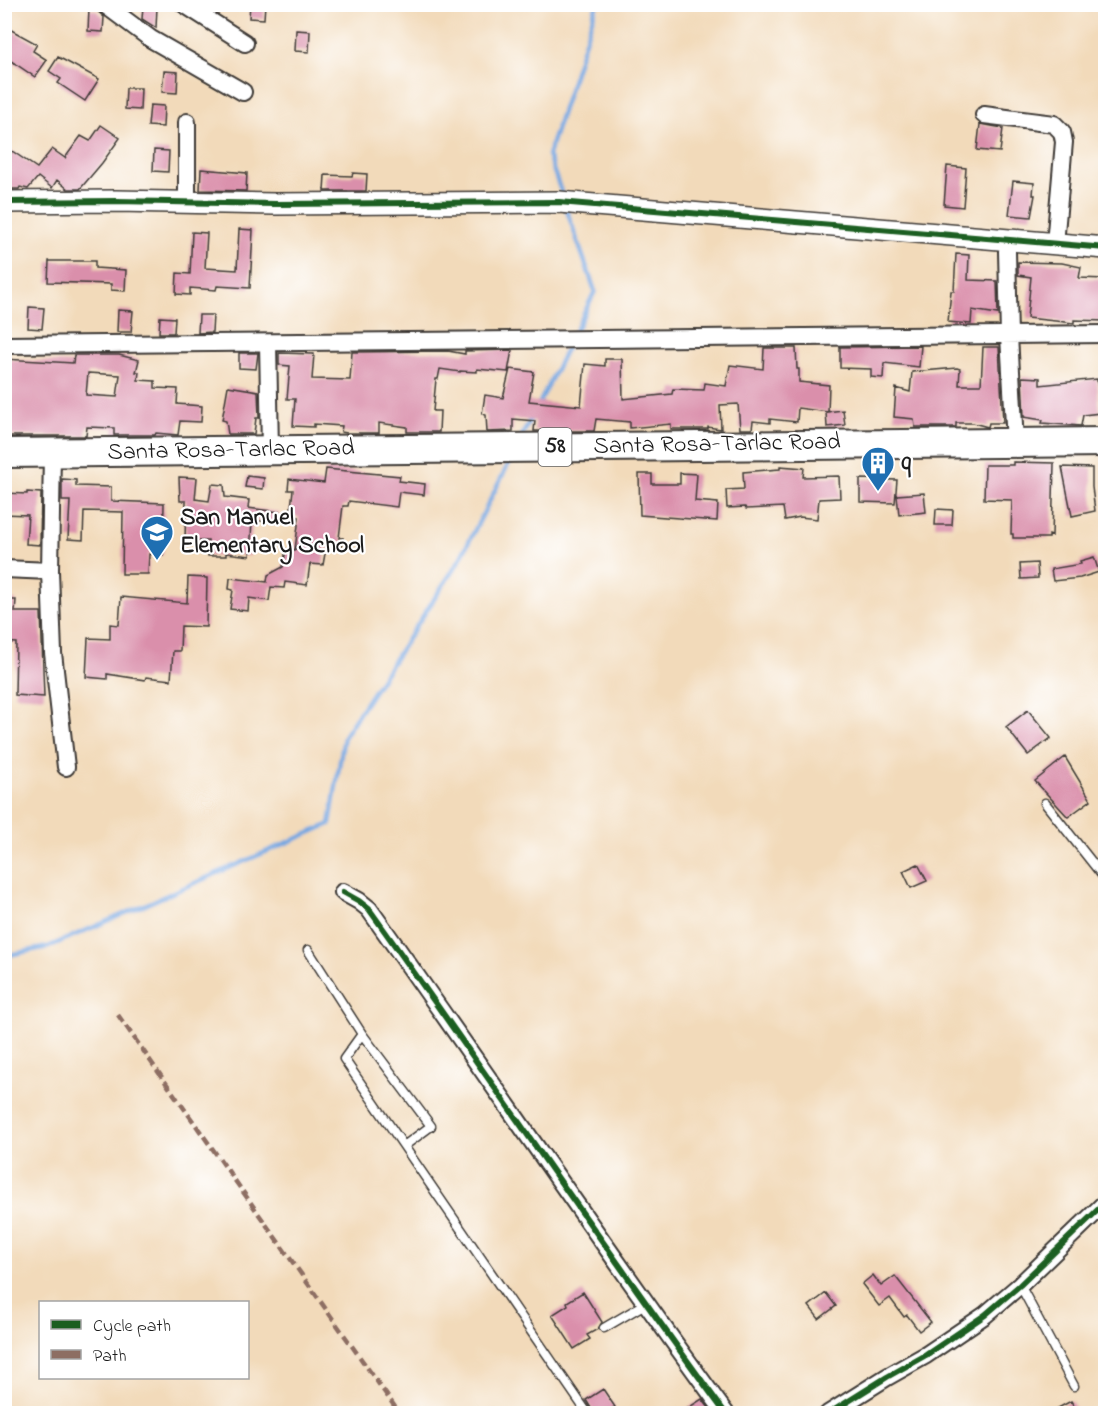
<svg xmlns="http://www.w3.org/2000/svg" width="1110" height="1418" font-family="'Indie Flower',sans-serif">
	<rect width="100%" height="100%" fill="#fff"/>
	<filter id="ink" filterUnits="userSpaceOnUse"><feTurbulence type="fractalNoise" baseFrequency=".0167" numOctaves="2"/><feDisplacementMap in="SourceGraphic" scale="12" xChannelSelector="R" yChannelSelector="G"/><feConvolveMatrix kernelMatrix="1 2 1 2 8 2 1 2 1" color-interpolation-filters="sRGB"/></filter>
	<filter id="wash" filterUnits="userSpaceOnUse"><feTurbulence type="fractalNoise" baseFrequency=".008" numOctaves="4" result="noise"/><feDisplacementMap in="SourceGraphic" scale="24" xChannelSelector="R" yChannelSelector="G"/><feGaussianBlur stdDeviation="1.35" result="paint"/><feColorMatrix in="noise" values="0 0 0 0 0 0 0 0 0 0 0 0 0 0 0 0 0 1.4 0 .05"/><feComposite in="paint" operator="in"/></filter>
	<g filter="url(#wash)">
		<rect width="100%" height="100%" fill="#f2daba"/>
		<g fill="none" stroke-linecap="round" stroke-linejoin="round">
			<path stroke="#77a7e1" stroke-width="4.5" d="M563,197L548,155L597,4
				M566,208L595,291L573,336
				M538,406L569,343
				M521,438L532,416
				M4,956L48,947L330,824L344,736L459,561L511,459"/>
		</g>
		<g id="blocks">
			<path fill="#da8fab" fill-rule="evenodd" d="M250,4H265L264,19L249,18Z
				M143,6L157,7L156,28L142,19Z
				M89,9L96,10L104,17L103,32L88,31Z
				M4,26L37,44L33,51L47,60L35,77L4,56Z
				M296,30L310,31L309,52L295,51Z
				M58,57L99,79L85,101L58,83L61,79L49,71Z
				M164,71L178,72L177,93L162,92Z
				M126,88H141L140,110L125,109Z
				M150,105L164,106L163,127L148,126Z
				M980,124L1003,128L1000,152L977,150Z
				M101,125L120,138L102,163L80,189H68L57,180L52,188L38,177L28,189L20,187L19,189H4V162L12,151L37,168L52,149L65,158L81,136L90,141Z
				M154,150L169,151L168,172L153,171Z
				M947,166L966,168L963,207L944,205Z
				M201,169L247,173L246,191L200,190Z
				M353,173L367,174L366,191H324L325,175L352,176Z
				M1013,181L1034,183L1033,195H1035L1031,217L1009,215Z
				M239,229L253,230L250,288L217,286L216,290L190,288V295L176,294L177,273L190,274L192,232L207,233L205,268L237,270Z
				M956,254L969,255L968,280L997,281L998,314L972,310L971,324L948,322L951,291H954Z
				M49,261H95V268L126,270L125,291L111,290V284L48,282Z
				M1018,262L1062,263L1081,267L1079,278L1106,279V321L1074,320V323L1027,318L1031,277L1018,275Z
				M29,307L44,308L42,329L28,328Z
				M118,310L133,311L131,332H117Z
				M199,315H213L212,332L198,333Z
				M160,317L175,318L174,333H159Z
				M921,346L919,367L884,363L883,378L871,377V369L840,368V347Z
				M983,347H999L1003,423H989L988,427L973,423H956V427H915L914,419L894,417L896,388L910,392L912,372L957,368L960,369L959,385H981Z
				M764,348H796L797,369H799V382L829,385L828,412L798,408L797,422L770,419V423L753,421L752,429H740L738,404L720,405L721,429L708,427V429H671V424L630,428V422L596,419L594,431H534L535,421L513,419V431L487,432L486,415L482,414L485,395L503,398L510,369L534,372L529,401L581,406L585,364L605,366V359H622L623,399L672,394L673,389L704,390L705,383L726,386L730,365L763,369Z
				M512,350L508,372L477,369V372L460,371V372L440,369L438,379H436L433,411H440L439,432H407V427L379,423V433H347L341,432L342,426L314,424V427L293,426L295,399H287L290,366L279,365V353L314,354L312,379L350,380L352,352L448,351L465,354V351Z
				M239,353H258L256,369L239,368Z
				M74,355H119L139,360L136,372H139L138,380L155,381V388L178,389L177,404L202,406L201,422L180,421L178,435L156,433L155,435H114V428L87,427L86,436H4V359L73,363ZM88,373L120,375L117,397L86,395Z
				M1022,377L1040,378V385L1097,379L1100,413L1083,415L1081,426L1042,423L1043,420L1024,417Z
				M228,386L258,391L259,418H256L254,434H228L226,421L222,420Z
				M843,410L845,425L827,427L826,412Z
				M1013,462L1054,463L1052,536L1049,535V538H1013V534H1011L1012,500L984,499L985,465H1013Z
				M780,466L804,468L803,477L839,476L840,498L819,499L817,519L800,517L785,520L783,507L746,509L745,507L727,508L726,490L744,489L743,472L780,469Z
				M1062,467L1092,468V487L1095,511L1072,516Z
				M326,469L400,476L399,481L425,484L424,495L399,492L397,507L349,501L348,506H343L339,538H343L341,550L326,548L323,565L310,564L307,585L285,582L284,588L271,587L269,601L249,598L248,611L230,609L233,590L229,589L230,578L267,582L268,575L283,567L286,549L295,550L299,517L290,516L293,490H288L289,479L324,483Z
				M680,473L697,474L695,501L718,503L717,521L640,515L639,474H652V484H680Z
				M247,476L264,478L263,489L245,487Z
				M179,477L197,478L195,499L209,501L212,484L224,485L225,497L249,500L248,508L279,512L277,523L252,520L250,556L226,553V556H208V541H185L186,501H180Z
				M62,479L76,480V486L111,487V501L164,503L163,555L149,554L148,574H122L123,512L84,511L83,540L68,539L70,501H62Z
				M860,479L897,480L895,503L860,502Z
				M27,492L41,493L40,545L26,544L28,515L4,514V493L27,494Z
				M924,493L926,512L899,515L897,495Z
				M936,509L953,510L952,525H935Z
				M1094,557L1099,572L1080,578L1053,581L1051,569L1081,564L1080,561Z
				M1037,563L1038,578L1021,579L1020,564Z
				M188,577L207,578L206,627L181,626L180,651H173L171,680L146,677L145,680L107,674V679L86,677L88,638L110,639V624L119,625L121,597L187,603Z
				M4,600H16L15,612H41L44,697L15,695L16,643L4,642Z
				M1028,710L1051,738L1028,755L1006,727Z
				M1065,757L1091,800L1068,817L1035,781Z
				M918,864L927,881L911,888L903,871Z
				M873,1275L881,1286L895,1276L931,1322L919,1331L907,1315L904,1317L890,1298L879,1306L862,1284Z
				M583,1292L602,1322L598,1329L587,1335L590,1339L574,1349L552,1315L568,1305L567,1302Z
				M826,1293L836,1306L819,1319L809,1306Z
				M603,1389L615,1407L604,1413H594L586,1400Z
				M702,1399L713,1413H680Z
				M1071,1401L1078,1413H1049Z"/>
		</g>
	</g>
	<g filter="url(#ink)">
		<use href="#blocks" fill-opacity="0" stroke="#3c3834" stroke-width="1.5"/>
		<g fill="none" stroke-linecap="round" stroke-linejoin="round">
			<defs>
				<path id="service" d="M1045,803L1106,880
					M308,950L362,1034L344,1059L588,1414
					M362,1034L431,1126L404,1146
					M1020,1285L1074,1386
					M604,1328L645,1304"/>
				<path id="minor" d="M104,4L151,39L243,92
					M184,4L245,43
					M984,115L1054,124L1062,132L1064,142L1055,244
					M187,203V122
					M1007,251L1009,336L1015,443
					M268,343L270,450
					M4,345L1106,334
					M4,569L50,571L52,453
					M50,571L53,653L66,767
					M343,892L359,901L369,909C489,1077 604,1248 726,1414
					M828,1414L887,1377L926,1355L985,1315L1020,1285L1106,1202"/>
				<path id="tertiary" d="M4,202L116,201L275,204L559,202L1106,248"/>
				<path id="trunk" d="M4,453L1106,442"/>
			</defs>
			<use href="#service" stroke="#3c3834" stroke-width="11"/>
			<use href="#minor" stroke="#3c3834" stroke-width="20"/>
			<use href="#tertiary" stroke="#3c3834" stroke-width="24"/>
			<use href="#trunk" stroke="#3c3834" stroke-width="32"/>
			<use href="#service" stroke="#fff" stroke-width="8"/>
			<use href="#minor" stroke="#fff" stroke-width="16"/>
			<use href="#tertiary" stroke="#fff" stroke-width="21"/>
			<use href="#trunk" stroke="#fff" stroke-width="28"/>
			<path stroke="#8d6e63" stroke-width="4.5" stroke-dasharray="9 4.5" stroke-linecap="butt" d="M118,1015L400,1414"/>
			<defs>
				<path id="cycleway" d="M4,202L116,201L275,204L559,202L1106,248
					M343,892L359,901L369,909C489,1077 604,1248 726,1414
					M828,1414L887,1377L926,1355L985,1315L1020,1285L1106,1202"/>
			</defs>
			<use href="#cycleway" stroke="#fff" stroke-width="10"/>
			<use href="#cycleway" stroke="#1b5e20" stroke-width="6"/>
		</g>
	</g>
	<defs>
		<symbol id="building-pin" viewBox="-11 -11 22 30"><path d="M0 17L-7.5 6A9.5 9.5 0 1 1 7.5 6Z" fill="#1f6fb2" stroke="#fff"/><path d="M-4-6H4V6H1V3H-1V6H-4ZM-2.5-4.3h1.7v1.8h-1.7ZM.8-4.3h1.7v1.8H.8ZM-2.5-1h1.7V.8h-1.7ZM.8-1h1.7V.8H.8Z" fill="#fff"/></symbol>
		<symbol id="school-pin" viewBox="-11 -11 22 30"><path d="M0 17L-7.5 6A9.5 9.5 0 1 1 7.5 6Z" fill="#1f6fb2" stroke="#fff"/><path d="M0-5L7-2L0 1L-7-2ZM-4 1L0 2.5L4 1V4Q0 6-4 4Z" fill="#fff"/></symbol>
	</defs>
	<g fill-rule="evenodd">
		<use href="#building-pin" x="859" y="444" width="38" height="52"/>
		<use href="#school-pin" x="138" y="513" width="38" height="52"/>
	</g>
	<g text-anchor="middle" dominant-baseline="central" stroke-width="4.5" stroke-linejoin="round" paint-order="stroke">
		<rect fill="#fff" stroke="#606060" stroke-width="1.5" x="538.5" y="428" width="33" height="38" rx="4.5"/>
		<g font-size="22" font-weight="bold" fill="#1c1c1c">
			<text x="555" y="447">58</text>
		</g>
		<g font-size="24" fill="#1c1c1c" stroke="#fff">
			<text transform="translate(717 445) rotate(-1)">Santa Rosa-Tarlac Road</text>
			<text transform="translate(231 451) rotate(-1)">Santa Rosa-Tarlac Road</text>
		</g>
		<g font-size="24" font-weight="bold" fill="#1c1c1c" stroke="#fff" text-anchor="start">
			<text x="901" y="463">q</text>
			<text x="180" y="518">San Manuel<tspan x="180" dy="28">Elementary School</tspan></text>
		</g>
	</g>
	<rect width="1110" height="1418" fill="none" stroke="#fff" stroke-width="24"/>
	<rect x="39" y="1301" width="210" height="78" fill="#ffffff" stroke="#a4a4a4" stroke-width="1.5"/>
	<rect x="51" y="1320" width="30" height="9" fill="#1b5e20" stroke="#a4a4a4" stroke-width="1.5"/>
	<text x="93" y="1331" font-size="18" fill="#1c1c1c">Cycle path</text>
	<rect x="51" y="1350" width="30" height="9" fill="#8d6e63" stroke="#a4a4a4" stroke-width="1.5"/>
	<text x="93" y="1361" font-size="18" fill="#1c1c1c">Path</text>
</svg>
